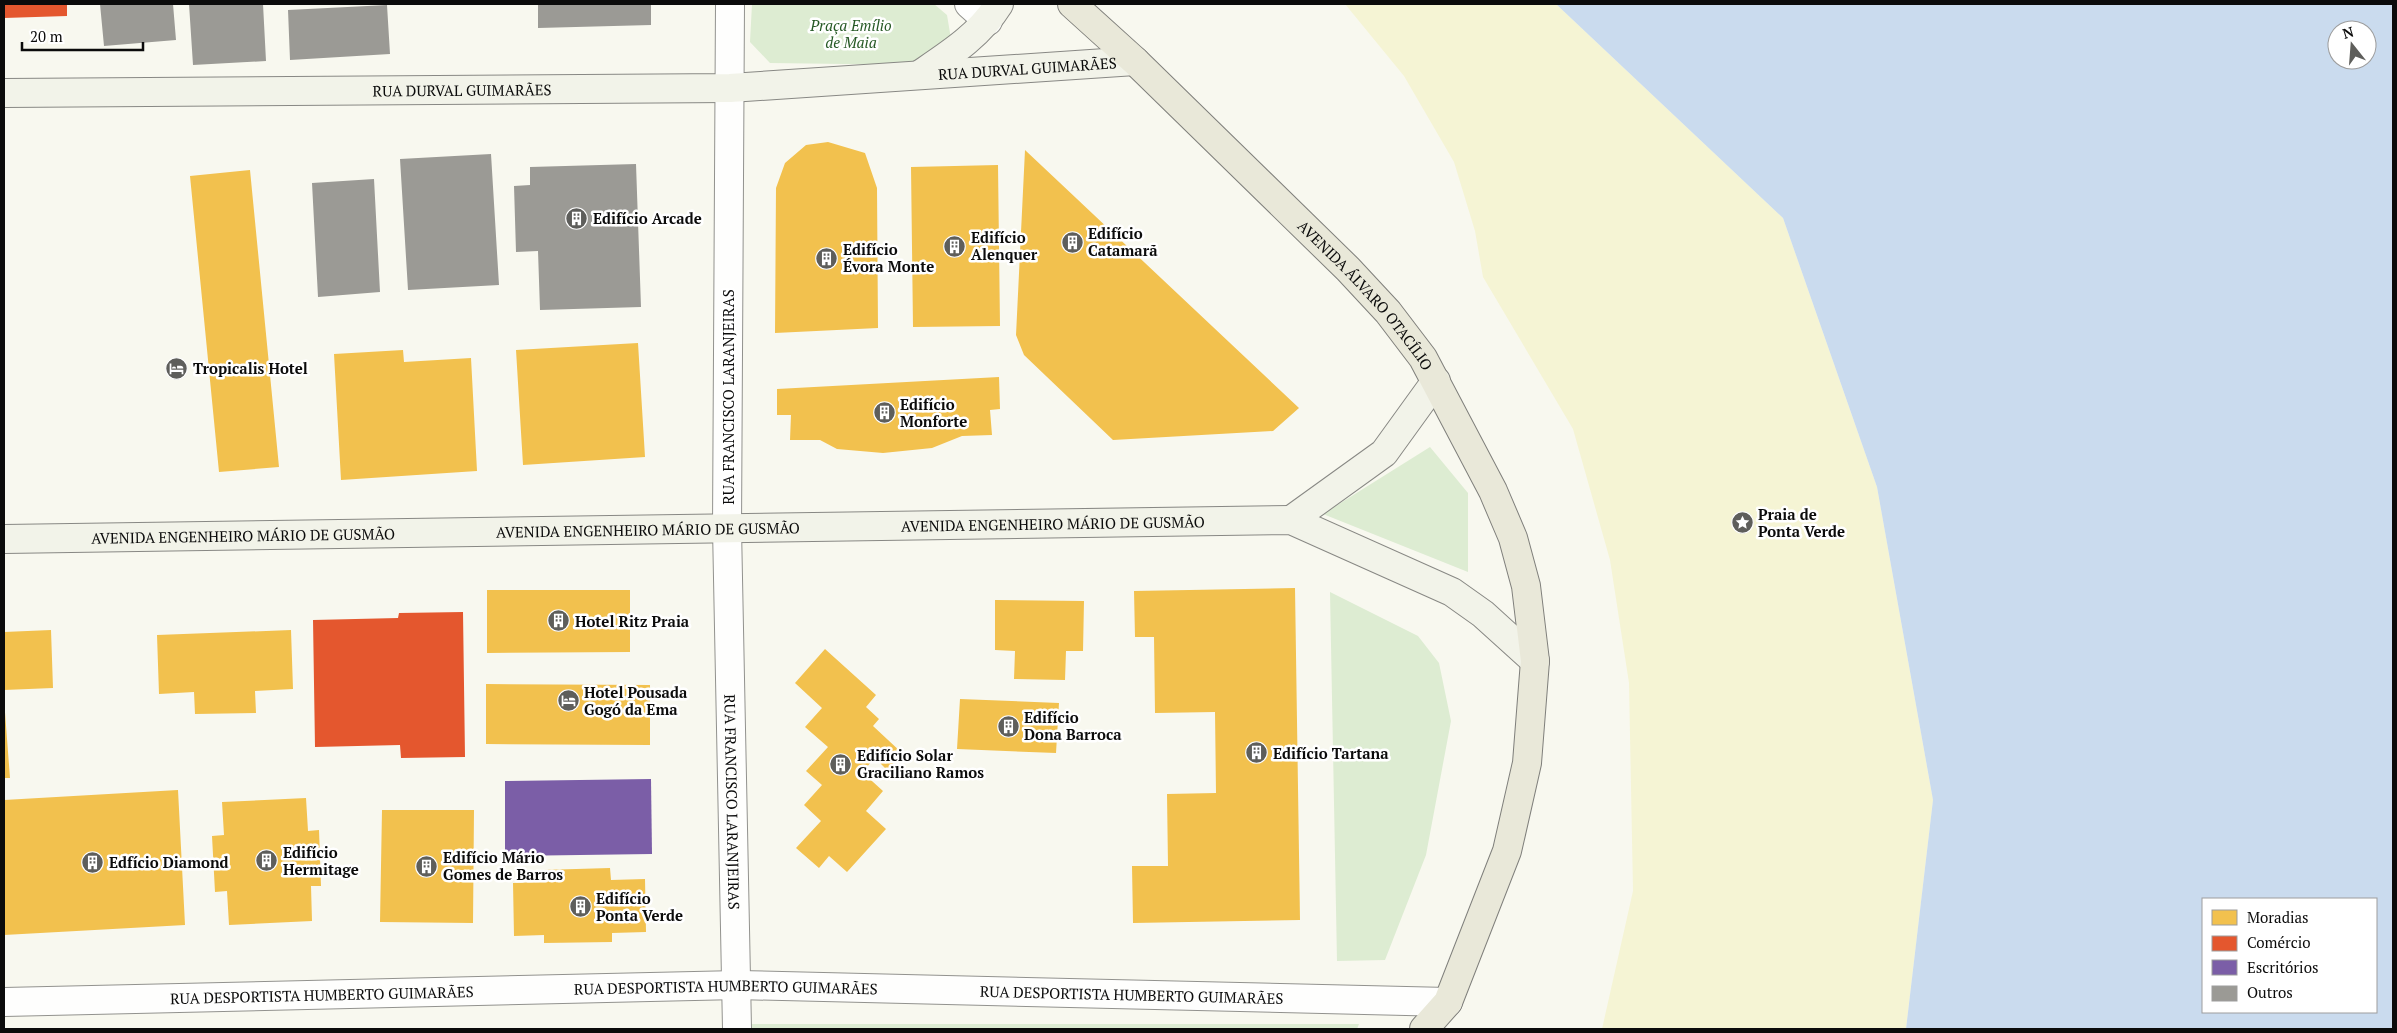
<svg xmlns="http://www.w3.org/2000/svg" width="2397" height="1033" font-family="'PT Serif',serif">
	<rect width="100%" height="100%" fill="#f8f8ef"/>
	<path fill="#ddecd2" d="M752,4H934L947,15L951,39L918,65L770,63L750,42Z
		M1430,447L1468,493V572L1323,514Z
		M1330,592L1418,636L1439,663L1451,721L1426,855L1385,960L1337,961Z
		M743,1024H1359L1357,1029H743Z"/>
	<path fill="#f5f4d4" d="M1345,4H1556L1783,218L1877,487L1933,800L1906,1029H1602L1633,891L1629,683L1610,560L1573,429L1483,277L1475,231L1454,162L1404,76Z"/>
	<path fill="#cadbee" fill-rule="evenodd" d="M1556,4H2393V1029H1906L1933,800L1877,487L1783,218ZM2337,30H2367V60H2337ZM2203,899H2376V1012H2203Z"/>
	<path fill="#f2c14e" d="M828,142L865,153L877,188L878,328L775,333L776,188L785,163L806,145Z
		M1025,150L1299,408L1273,431L1113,440L1024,355L1016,335Z
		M998,165L1000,326L913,327L911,167Z
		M250,170L279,467L219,472L190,176Z
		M638,343L645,457L523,465L516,350Z
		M403,350L404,362L471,358L477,471L341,480L334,354Z
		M999,377L1000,409L990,410L992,435L962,436L932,448L883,453L837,449L820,440H790L791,415H777V389Z
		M1295,588L1300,920L1133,923L1132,866H1168L1167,794L1216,793L1215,712L1155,713L1154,637H1135L1134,591Z
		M487,590H630V652L487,653Z
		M995,600L1084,601L1083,651H1066L1065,680L1014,679L1015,651L995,650Z
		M51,630L53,688L4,690V632Z
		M291,630L293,689L255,691L256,713L195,714L194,692L159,694L157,635Z
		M825,649L876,695L866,707L879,719L873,726L902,753L887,770L875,758L862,772L883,791L866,811L886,829L847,872L829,856L819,868L796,848L821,821L804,805L822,785L806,771L828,747L805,727L822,708L795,683Z
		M486,684L650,685V745L486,744Z
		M4,699L10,778H4Z
		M960,699L1059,703L1056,753L957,749Z
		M178,790L185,925L4,935V800Z
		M306,798L308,831L319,830L321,886H311L312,921L229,925L227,891L215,892L212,836L224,835L222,802Z
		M382,810H474L473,923L380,922Z
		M610,868L611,880L645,879L646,932L612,933V942L544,943V935L514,936L513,883L542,882V870Z"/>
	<path fill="#e4572e" d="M4,4H67V16L4,18Z
		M463,612L465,757L401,758L400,745L315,747L313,620L398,618L399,613Z"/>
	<path fill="#7b5ea7" d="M651,779L652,854L505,856V781Z"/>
	<path fill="#9b9a95" d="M100,4H173L176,40L104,46Z
		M189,4H263L266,61L193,65Z
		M538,4H651V25L538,28Z
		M387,5L390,54L290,60L288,10Z
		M491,154L499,285L408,290L400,159Z
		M636,164L641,307L540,310L538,251L516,252L514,186L530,185V167Z
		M374,179L380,292L318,297L312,183Z"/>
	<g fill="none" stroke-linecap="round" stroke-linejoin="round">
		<defs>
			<g id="street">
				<path id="s1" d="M730,4L727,528L737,1029"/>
				<path d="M969,4L988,21"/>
				<path id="s2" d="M4,1002L738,985L1448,1002"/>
			</g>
			<g id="secondary">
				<path d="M919,75C950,54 979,36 999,4"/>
				<path id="s3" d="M4,93L730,88L1135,61"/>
				<path d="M1291,520L1384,453L1436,381"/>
				<path id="s4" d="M4,539L1291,520L1452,592L1483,614L1535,661"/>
			</g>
			<g id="primary">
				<path id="s5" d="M1072,4L1135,61L1348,269L1388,312L1423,358L1493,491L1513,538L1526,586L1535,661L1527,763L1507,851L1448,1002L1424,1029"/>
			</g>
		</defs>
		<use href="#street" stroke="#92928e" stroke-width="30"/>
		<use href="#secondary" stroke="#888884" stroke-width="30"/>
		<use href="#primary" stroke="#7f7f7b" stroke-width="30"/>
		<use href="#street" stroke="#fefefd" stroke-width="28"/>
		<use href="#secondary" stroke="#f2f3e9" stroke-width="28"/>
		<use href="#primary" stroke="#e9e8d9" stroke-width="28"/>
	</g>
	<defs>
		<symbol id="building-disc" viewBox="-11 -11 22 22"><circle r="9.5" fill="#5e5e5b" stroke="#fff"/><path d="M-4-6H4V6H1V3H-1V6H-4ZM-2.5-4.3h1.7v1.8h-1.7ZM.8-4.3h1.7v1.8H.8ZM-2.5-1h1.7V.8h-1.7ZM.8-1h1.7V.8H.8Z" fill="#fff"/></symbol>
		<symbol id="hotel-disc" viewBox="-11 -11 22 22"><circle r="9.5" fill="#5e5e5b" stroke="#fff"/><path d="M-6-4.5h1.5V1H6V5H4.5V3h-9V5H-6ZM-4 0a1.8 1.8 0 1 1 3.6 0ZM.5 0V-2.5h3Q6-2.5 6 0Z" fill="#fff"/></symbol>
		<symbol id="sight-disc" viewBox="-11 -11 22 22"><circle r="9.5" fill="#5e5e5b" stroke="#fff"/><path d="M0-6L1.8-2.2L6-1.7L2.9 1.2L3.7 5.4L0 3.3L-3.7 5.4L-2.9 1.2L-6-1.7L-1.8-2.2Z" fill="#fff"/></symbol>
	</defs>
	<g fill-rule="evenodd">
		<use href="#building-disc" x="564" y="206" width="25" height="25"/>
		<use href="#building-disc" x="1060" y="230" width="25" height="25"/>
		<use href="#building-disc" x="942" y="234" width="25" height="25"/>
		<use href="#building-disc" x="814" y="246" width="25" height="25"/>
		<use href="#hotel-disc" x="164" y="356" width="25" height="25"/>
		<use href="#building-disc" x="872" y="400" width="25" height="25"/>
		<use href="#sight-disc" x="1730" y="510" width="25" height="25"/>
		<use href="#building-disc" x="546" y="608" width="25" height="25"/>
		<use href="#hotel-disc" x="556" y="688" width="25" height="25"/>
		<use href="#building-disc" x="996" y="714" width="25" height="25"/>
		<use href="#building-disc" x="1244" y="740" width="25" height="25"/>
		<use href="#building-disc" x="828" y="752" width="25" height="25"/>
		<use href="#building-disc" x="254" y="848" width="25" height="25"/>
		<use href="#building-disc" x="80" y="850" width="25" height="25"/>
		<use href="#building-disc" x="414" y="854" width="25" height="25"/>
		<use href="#building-disc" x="568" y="894" width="25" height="25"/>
	</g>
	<g text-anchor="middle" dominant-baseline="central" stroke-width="5" stroke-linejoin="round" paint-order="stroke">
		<g font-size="15" font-style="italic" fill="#265925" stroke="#fff">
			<text x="851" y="25">Praça Emílio<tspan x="851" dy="17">de Maia</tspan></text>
		</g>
		<g font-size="15" fill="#0b0b0b" stroke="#fff">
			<text stroke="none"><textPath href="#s3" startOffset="1024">RUA DURVAL GUIMARÃES</textPath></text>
			<text stroke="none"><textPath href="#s3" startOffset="458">RUA DURVAL GUIMARÃES</textPath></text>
			<text stroke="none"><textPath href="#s5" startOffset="414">AVENIDA ÁLVARO OTACÍLIO</textPath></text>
			<text transform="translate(728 397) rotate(-90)">RUA FRANCISCO LARANJEIRAS</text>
			<text stroke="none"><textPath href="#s4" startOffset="1049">AVENIDA ENGENHEIRO MÁRIO DE GUSMÃO</textPath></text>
			<text stroke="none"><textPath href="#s4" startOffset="644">AVENIDA ENGENHEIRO MÁRIO DE GUSMÃO</textPath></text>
			<text stroke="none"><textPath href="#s4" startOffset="239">AVENIDA ENGENHEIRO MÁRIO DE GUSMÃO</textPath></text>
			<text stroke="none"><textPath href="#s1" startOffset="798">RUA FRANCISCO LARANJEIRAS</textPath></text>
			<text stroke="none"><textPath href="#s2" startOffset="722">RUA DESPORTISTA HUMBERTO GUIMARÃES</textPath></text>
			<text stroke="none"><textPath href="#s2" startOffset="1128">RUA DESPORTISTA HUMBERTO GUIMARÃES</textPath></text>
			<text stroke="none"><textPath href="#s2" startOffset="318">RUA DESPORTISTA HUMBERTO GUIMARÃES</textPath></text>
		</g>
		<g font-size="15" font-weight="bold" fill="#0b0b0b" stroke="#fff" text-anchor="start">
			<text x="593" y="218">Edifício Arcade</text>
			<text x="1088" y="233">Edifício<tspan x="1088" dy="17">Catamarã</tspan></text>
			<text x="971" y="237">Edifício<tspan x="971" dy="17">Alenquer</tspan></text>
			<text x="843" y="249">Edifício<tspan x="843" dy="17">Évora Monte</tspan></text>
			<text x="193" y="368">Tropicalis Hotel</text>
			<text x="900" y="404">Edifício<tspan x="900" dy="17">Monforte</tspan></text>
			<text x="1758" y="514">Praia de<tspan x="1758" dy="17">Ponta Verde</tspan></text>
			<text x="575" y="621">Hotel Ritz Praia</text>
			<text x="584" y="692">Hotel Pousada<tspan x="584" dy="17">Gogó da Ema</tspan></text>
			<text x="1024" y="717">Edifício<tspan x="1024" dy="17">Dona Barroca</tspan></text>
			<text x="1273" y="753">Edifício Tartana</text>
			<text x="857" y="755">Edifício Solar<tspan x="857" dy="17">Graciliano Ramos</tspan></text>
			<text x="283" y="852">Edifício<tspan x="283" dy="17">Hermitage</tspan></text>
			<text x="443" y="857">Edifício Mário<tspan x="443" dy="17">Gomes de Barros</tspan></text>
			<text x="109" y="862">Edfício Diamond</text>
			<text x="596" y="898">Edifício<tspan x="596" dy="17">Ponta Verde</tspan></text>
		</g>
	</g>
	<rect width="2397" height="1033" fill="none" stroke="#0b0b0b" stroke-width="10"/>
	<rect x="2202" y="898" width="175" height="115" fill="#ffffff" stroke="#9d9d9d"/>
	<rect x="2212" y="910" width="25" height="15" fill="#f2c14e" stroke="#9d9d9d"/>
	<text x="2247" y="923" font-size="15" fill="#0b0b0b">Moradias</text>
	<rect x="2212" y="936" width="25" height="15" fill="#e4572e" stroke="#9d9d9d"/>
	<text x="2247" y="948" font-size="15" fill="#0b0b0b">Comércio</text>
	<rect x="2212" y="960" width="25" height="15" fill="#7b5ea7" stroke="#9d9d9d"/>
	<text x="2247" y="973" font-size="15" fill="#0b0b0b">Escritórios</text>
	<rect x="2212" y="986" width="25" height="15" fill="#9b9a95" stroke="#9d9d9d"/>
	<text x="2247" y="998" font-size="15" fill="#0b0b0b">Outros</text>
	<g transform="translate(2352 45) rotate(343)"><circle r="24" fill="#ffffff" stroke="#9d9d9d"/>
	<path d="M0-4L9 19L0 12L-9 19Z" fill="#5e5e5b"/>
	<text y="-8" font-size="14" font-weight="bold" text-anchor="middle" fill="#0b0b0b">N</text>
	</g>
	<path d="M22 42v8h121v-8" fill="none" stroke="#0b0b0b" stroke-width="2.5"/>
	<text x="30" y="42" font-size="15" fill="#0b0b0b" stroke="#ffffff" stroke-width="4" paint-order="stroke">20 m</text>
</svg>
